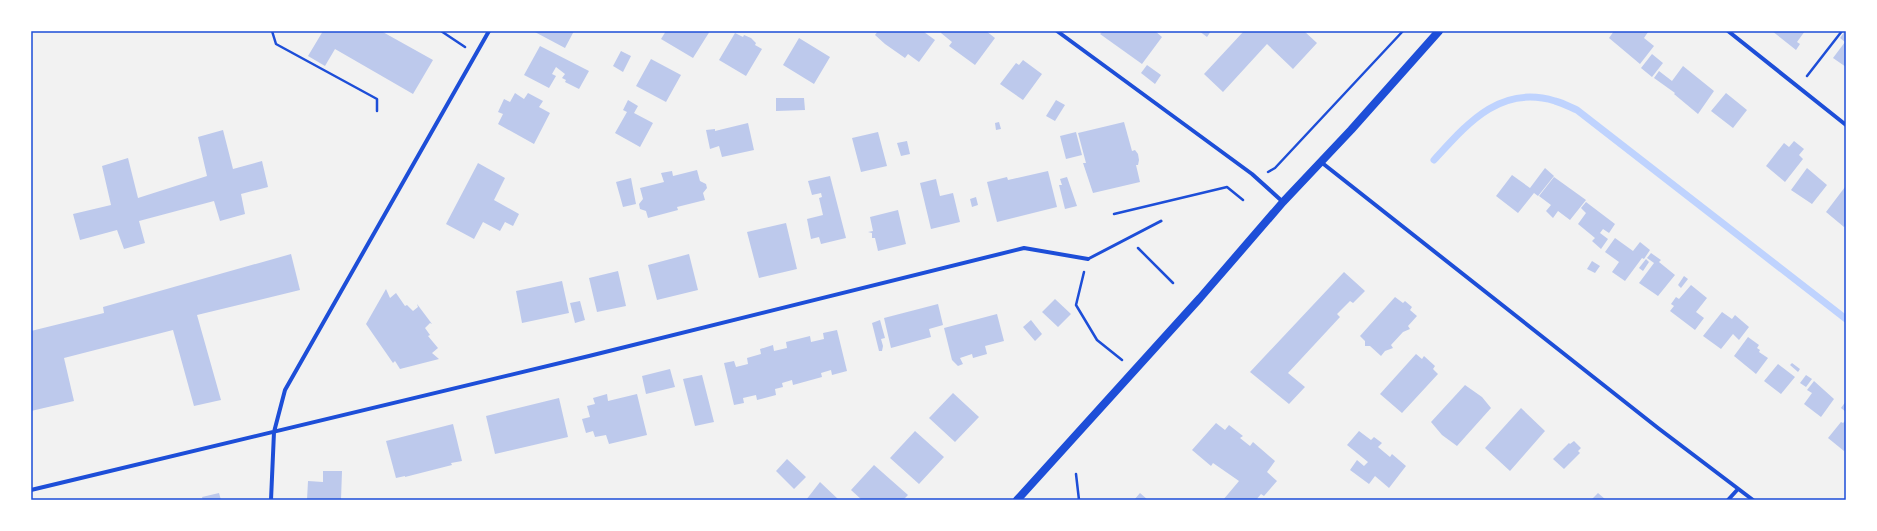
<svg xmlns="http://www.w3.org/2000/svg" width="1877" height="531" font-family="'Public Sans',sans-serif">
	<rect width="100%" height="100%" fill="#f2f2f2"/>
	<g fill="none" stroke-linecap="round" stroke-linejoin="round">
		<path stroke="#bfd3fe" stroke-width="7" d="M1434,160C1467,124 1500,84 1555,101C1563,103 1570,107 1577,110L1846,319"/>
	</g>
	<path fill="#bdc9ec" d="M323,31H381L433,60L413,94L335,49L325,66L308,56Z
		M533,31H574L565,48Z
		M666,31H710L693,58L661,39Z
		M878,31H925L924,32L935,40L919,62L908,54L905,58L885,44L875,35Z
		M942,31H986L995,38L975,65L949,46L952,42L941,33Z
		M1103,31H1155L1162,37L1142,64L1100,34Z
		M1199,31H1211L1207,37Z
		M1242,31H1304L1317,43L1293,69L1267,44L1223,92L1204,74L1243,32Z
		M1614,31H1646L1648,32L1644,38L1654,46L1640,64L1609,38Z
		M1772,31H1805L1797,42L1800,44L1796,50Z
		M1845,31H1846V67L1833,58L1845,42L1840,38Z
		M735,33L743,37L744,35L751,38L756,43L755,45L762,49L746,76L719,60Z
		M799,38L830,57L814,84L783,65Z
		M540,46L589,71L579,89L565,82L566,80L562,78L565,74L556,67L552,74L556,76L549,88L524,75Z
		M621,51L631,56L623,72L613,66Z
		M1652,54L1663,63L1652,77L1641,68Z
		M651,59L681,75L666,102L636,86Z
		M1023,60L1042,74L1023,100L1000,84L1016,63L1019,65Z
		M1147,65L1161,75L1155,84L1141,73Z
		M1683,66L1714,91L1698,114L1674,94L1675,93L1654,78L1659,71L1672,81Z
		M515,93L524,99L528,93L543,101L539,107L550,113L534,144L498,124L503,114L498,112L504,99L510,102Z
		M1726,93L1747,110L1733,128L1711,111Z
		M776,98H804L805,110L776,111Z
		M628,100L638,106L634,113L653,123L640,147L615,133L627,112L623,110Z
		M1056,100L1065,105L1055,121L1046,116Z
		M999,122L1001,129L996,130L995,123Z
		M1124,122L1132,151L1135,150L1138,154L1139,160L1138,165H1136L1140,182L1093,193L1083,163H1086L1078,133Z
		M748,123L754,150L722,157L719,146L710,149L706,130L715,129V131Z
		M223,130L233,169L262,161L268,187L241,194L245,214L220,221L214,201L139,221L145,243L124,249L117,230L80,240L73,214L111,205L102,166L128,158L138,198L207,176L198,137Z
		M878,132L887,166L861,172L852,138Z
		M1076,132L1082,155L1066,159L1060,136Z
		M907,141L910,154L901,156L897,143Z
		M1794,141L1804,149L1799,155L1803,159L1785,182L1766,166L1784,143L1789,147Z
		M478,163L505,178L494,200L519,214L513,226L505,222L500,231L483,222L474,239L446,224Z
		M1545,168L1554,176L1538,196L1534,193L1518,213L1496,196L1512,175L1530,188Z
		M1807,168L1827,185L1812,204L1791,190Z
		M697,170L700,181L706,184L707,188L703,193L705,200L677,207L678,210L648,218L646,211L640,209L639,204L643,199L640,188L664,182L661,173L672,171L673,176Z
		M1048,171L1057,207L997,222L987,182L1007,177L1008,180Z
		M830,176L846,238L821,244L819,237L811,239L807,219L823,215L819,198L822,197L821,193L812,195L808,181Z
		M1067,177L1077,206L1065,209L1059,185H1062L1060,179Z
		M1554,177L1586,200L1570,220L1558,211L1553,218L1546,211L1551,205L1539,196Z
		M631,178L636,204L623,207L616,182Z
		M936,179L940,196L953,193L960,222L931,229L920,183Z
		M1845,187L1846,225L1844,227L1826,212Z
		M976,197L978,205L972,207L970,199Z
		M1586,202L1615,224L1609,233L1603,229L1600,233L1608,239L1601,249L1592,241L1595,238L1578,224L1586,213L1581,208Z
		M898,210L906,244L878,251L875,238H872V233L868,232L873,231L870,217Z
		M786,223L797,269L759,278L747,232Z
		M1615,238L1633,251L1640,242L1650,250L1644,259L1642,258L1625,281L1612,272L1619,262L1605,252Z
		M1651,253L1661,260L1659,262L1675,275L1658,296L1639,283L1654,263L1647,258Z
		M291,254L300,290L197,315L221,400L194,406L173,330L64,358L74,401L31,411V331L104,313L103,307Z
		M689,254L698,290L657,300L648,265Z
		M1646,259L1649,262L1643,271L1639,268Z
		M1592,261L1600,266L1595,273L1587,269Z
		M618,271L626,306L597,312L589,278Z
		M1344,272L1365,291L1353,303L1350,301L1337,314L1340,317L1288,373L1305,387L1289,404L1250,372Z
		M1684,276L1688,279L1681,288L1678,285Z
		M562,281L569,313L522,323L516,291Z
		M1691,285L1707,298L1696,312L1704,318L1695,330L1670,311L1674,306L1671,304L1676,297L1679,299Z
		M386,289L390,298L396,293L405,306L407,305L413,311L418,307L417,304L432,324L430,323L425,328L430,335L428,336L438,348L432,353L439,359L400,369L395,361L393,363L366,324Z
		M1395,297L1403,303L1405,301L1412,307L1410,310L1417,316L1408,326L1410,329L1403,332L1391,345L1393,348L1385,351L1381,356L1370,346H1365V341L1360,336Z
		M1055,299L1071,314L1058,327L1042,312Z
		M580,301L585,320L575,323L570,303Z
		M938,304L943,325L929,329L931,337L891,348L884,318Z
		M1722,312L1732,319L1735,315L1749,327L1739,340L1733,334L1721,349L1703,336Z
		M997,314L1004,341L985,346L987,354L973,358L972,354L960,358L963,364L958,366L952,360L944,328Z
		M880,320L885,338L881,339L883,346L882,351H879L872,323Z
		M1031,320L1042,334L1035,341L1023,327Z
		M837,330L847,371L832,375L831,370L821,373L822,377L793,385L792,380L782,383L783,387L775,389L776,395L757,400L756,395L743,398L744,403L734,405L724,363L734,361L736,367L748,364L747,358L761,354L760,349L773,345L774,351L787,348L786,342L810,336L811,342L824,339L823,333Z
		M1748,337L1759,345L1757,348L1760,350L1759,352L1768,358L1756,374L1734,356Z
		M1416,354L1422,359L1424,356L1435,366L1433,369L1438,374L1402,413L1380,394Z
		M1792,363L1800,369L1798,372L1790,365Z
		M1778,364L1795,377L1781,394L1764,381Z
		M670,369L675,387L646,394L642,376Z
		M702,375L714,422L695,426L683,379Z
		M1806,375L1812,379L1806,387L1800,383Z
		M1814,381L1834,399L1821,417L1804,404L1812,393L1807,390Z
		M1465,385L1482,397L1491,408L1457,446L1442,435L1431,422Z
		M953,393L979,417L955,442L929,418Z
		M607,394L608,401L637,394L647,435L609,444L606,435L595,437L593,431L586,433L582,419L590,417L587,406L595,404L593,398Z
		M559,398L568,437L495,454L486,416Z
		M1846,401V412L1841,408Z
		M1521,408L1545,431L1510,471L1485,448Z
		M1846,420V448L1844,451L1828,438L1841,422L1843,423Z
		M1216,423L1225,430L1229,425L1243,436L1240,438L1250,446L1253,442L1275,461L1267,472L1277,481L1264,496L1261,494L1256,500H1223L1239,481L1213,463L1211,466L1192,450Z
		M453,424L462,461L451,463L452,465L405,477V476L396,478L386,441Z
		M915,431L944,457L919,484L890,458Z
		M1359,431L1371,440L1374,437L1382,443L1378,447L1390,457L1392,454L1406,466L1389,488L1375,476L1369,484L1350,470L1357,460L1364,466L1368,462L1347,445Z
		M1574,441L1581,448L1578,451L1580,453L1564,469L1553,459L1569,443L1570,444Z
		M787,459L806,477L794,489L776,471Z
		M874,465L908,495L903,500H862L851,490Z
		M323,471H342L341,500H307L308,481L323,482Z
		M820,482L839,500H806Z
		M219,493L221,500H203L202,497Z
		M1140,493L1148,500H1134Z
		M1598,493L1606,500H1591Z"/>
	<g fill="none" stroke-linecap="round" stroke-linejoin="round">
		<path stroke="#1d4ed8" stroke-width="2.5" d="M272,31L276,44L377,99V111
			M441,31L465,47
			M1807,76L1842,31
			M1268,172L1275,168L1403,31
			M1114,214L1227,187L1243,200
			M1138,248L1173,283
			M1084,272L1076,305L1097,340L1122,360
			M1076,474L1079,500"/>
		<path stroke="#1d4ed8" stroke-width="3" d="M1088,259L1161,221"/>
		<path stroke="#1d4ed8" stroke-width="4" d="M1057,31L1252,174L1283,202
			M1728,31L1846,125
			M1321,162L1658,428L1753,500
			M31,490L589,356L1024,248L1088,259
			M271,500L274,432L285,390L489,31
			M1728,500L1738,489"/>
		<path stroke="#1d4ed8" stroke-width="8" d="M1017,500L1200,298L1283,202L1351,130L1439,31"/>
	</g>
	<rect width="1877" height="531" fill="none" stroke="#ffffff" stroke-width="64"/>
	<rect x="32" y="32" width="1813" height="467" fill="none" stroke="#1d4ed8" stroke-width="1.5"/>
</svg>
